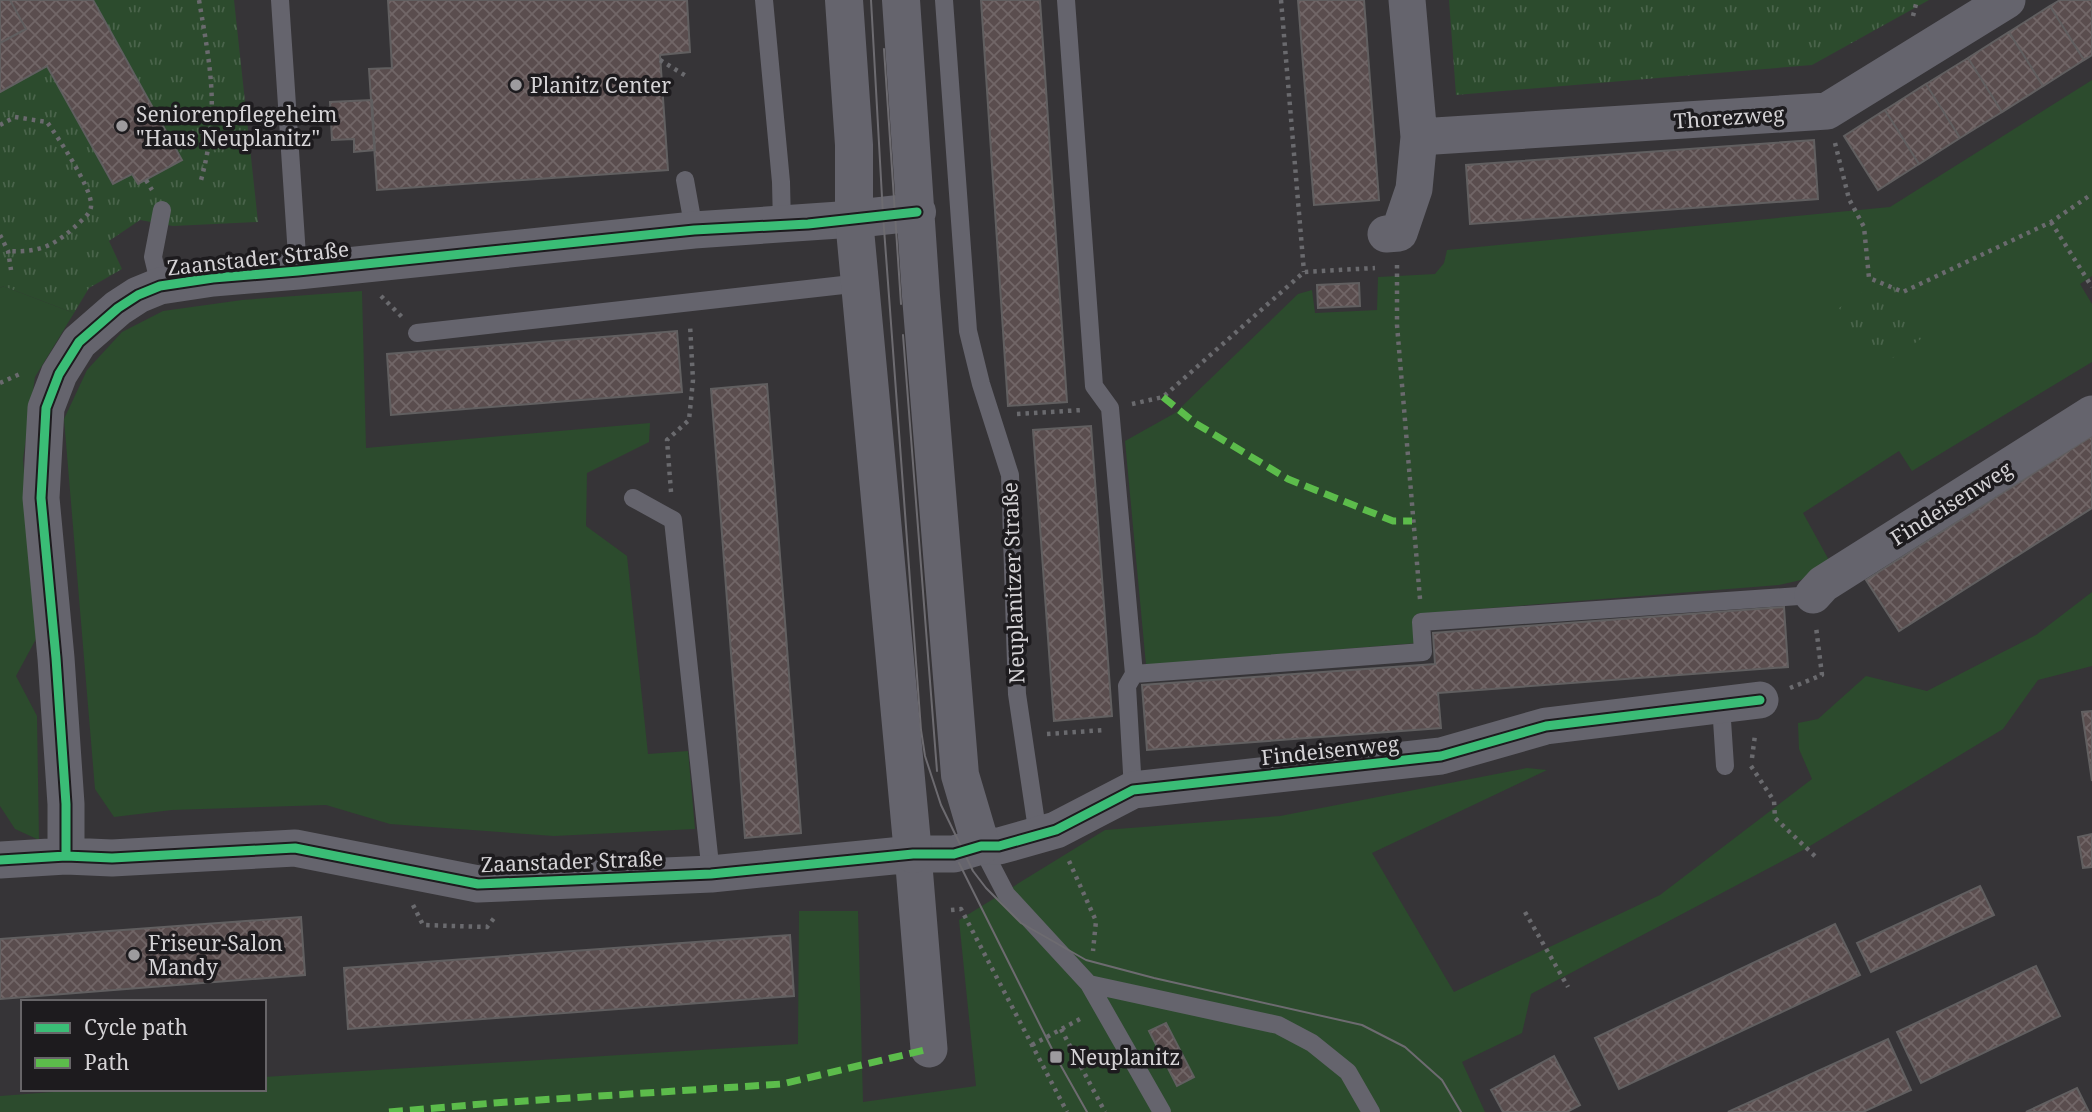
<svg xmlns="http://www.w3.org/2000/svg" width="2092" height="1112" font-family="'Noto Serif',serif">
	<defs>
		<pattern id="park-tufts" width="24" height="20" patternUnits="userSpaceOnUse" patternTransform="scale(1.75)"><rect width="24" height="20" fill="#2c4b2d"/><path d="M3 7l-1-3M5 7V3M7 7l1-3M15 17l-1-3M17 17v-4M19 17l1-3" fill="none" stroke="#4a644b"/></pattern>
		<pattern id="building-cross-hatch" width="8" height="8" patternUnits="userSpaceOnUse" patternTransform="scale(1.75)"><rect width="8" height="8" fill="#5a4d4e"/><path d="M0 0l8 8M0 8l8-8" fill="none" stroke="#716667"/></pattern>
	</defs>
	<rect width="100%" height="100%" fill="#363437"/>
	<path fill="#2c4b2d" d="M2092,80V276L2080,284L2092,304V362L1912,471L1899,451L1803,513L1830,562L1801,580L1779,585L1416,614L1417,643L1146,665L1125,441L1175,413L1298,294L1312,290L1315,313L1377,310L1378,277L1435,274L1444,263L1447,250L1890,207Z
		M3,286L74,313L35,377L23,459L36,639L16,676L37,716L39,840L15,829L0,806V288Z
		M362,291L366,448L650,423L649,442L587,473L586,526L627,556L648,754L688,751L695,829L554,836L390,824L326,805L172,810L114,817L95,789L64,419L87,370L122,332L163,311L242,300Z
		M2092,592V666L2038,680L2003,729L1805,849L1531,994L1522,1033L1462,1062L1485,1112H0V1096L93,1089H264V1077L798,1044L799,911H858L863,1102L976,1086L959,920L1105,830L1280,816L1527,768L1547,770L1372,853L1454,992L1660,895L1812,779L1799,749L1798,723L1818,719L1866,676L1927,691L2036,635Z"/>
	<path fill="url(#park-tufts)" d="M93,0H234L258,222L173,226L140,220L109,241L122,269L89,288L74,313L3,286L0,288V92L47,66L112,184L132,174L138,184L182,160Z
		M1449,0H1929L1812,65L1456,95Z
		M1887,275L1927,335L1879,367L1839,308Z"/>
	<path fill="url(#building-cross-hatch)" stroke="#615f60" stroke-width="2" d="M0,0H10L26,29L0,43Z
		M10,0H93L182,160L138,184L132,174L113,184L47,66L0,92V43L26,29Z
		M388,0H687L690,52L660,55L668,170L377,190L369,69L392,68Z
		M981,0H1040L1067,402L1008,406Z
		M1298,0H1364L1379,200L1314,205Z
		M2060,0H2092V55L2084,60L2050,6Z
		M2050,6L2084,60L2043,86L2009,32Z
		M2009,32L2043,86L2002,112L1968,58Z
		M1968,58L2002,112L1960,138L1926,84Z
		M1926,84L1960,138L1919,164L1885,110Z
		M372,100L375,150L354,152V139L332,140L330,102Z
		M1885,110L1919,164L1878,190L1844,136Z
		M1814,140L1818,199L1470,224L1466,165Z
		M1359,283L1360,306L1318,308L1317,285Z
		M677,331L682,392L391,415L387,354Z
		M767,384L801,833L745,838L711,389Z
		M1091,426L1112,716L1054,721L1033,430Z
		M2092,436V508L1899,631L1866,580Z
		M1784,607L1788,667L1438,693L1441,728L1147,750L1142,685L1435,664L1433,633Z
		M2092,711V781L2082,712Z
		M2092,834V867L2083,868L2078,837Z
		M1980,886L1994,915L1871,972L1857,943Z
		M301,917L305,975L0,999V939Z
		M1835,924L1860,975L1619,1089L1595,1038Z
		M790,935L794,996L348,1029L344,968Z
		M2036,966L2060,1016L1921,1083L1897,1032Z
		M1166,1023L1194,1077L1177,1086L1149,1031Z
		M1888,1039L1911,1090L1863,1112H1728Z
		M1554,1056L1580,1105L1567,1112H1503L1491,1090Z
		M2077,1088L2089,1112H2026Z"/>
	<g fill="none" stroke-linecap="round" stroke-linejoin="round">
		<path stroke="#6a6a6e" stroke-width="4.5" stroke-dasharray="3.5 5" stroke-linecap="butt" d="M199,0C211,71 220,112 200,184
			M1281,0L1304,272
			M1913,16L1917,0
			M660,60L686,76
			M0,125L15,117L47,122C58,137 90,186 91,203C92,212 86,216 81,221C57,244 42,253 8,251
			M1835,143L1849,199L1864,227L1869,278L1903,292L2051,222L2092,194
			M146,180L152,190
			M2051,222L2092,287
			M0,235L8,251L11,270
			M1397,265V325L1420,599
			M381,296L402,317
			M0,383L22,373
			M1132,404L1163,397L1304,272L1375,268
			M1017,414L1082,410
			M671,492L667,440L689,420L693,380L690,325
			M1790,688L1822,675L1816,627
			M1047,734L1105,730
			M1752,758L1755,735
			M1751,766L1774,801L1775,818L1818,859
			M1069,861L1096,921L1093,951
			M413,905L423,925L487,927L495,917
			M951,910L961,909L1067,1112
			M1525,912L1568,987
			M1061,1029L1105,1112
			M1032,1045L1080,1019"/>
		<path stroke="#65646d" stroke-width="18" d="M280,0L298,271
			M764,0L781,182L782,225
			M944,0L968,331L981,384L1010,475L1017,694L1038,836
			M1066,0L1094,386L1110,408L1134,674L1127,686L1133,790
			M685,180L694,230
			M160,286L153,257L162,210
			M417,333L861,283
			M633,498L673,520L711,874
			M1134,674L1423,652L1421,622L1813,595
			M1721,705L1725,766
			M981,846L1006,894L1089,984L1162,1112
			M1089,984L1278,1025L1312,1043L1348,1072L1371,1112"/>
		<path stroke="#65646d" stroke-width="37" d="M1419,137L1827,111L2007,0
			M1386,234L1399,233L1414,189L1419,137L1407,0
			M1813,595L1823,584L2092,414
			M913,854L929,1049
			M66,856V804L56,658L41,498L46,408L59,374L79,342L118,308L138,295L160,286L213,278L298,271L694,230L854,219
			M0,860L66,856L112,858L295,848L478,884L711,874L913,854H954L981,846H999L1056,830L1133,790L1441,756L1546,726L1760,700"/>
		<path stroke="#65646d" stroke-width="38" d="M844,0L854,145V219L913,854
			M901,0L921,296L960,775L981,846
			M854,219L917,212"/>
		<path stroke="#6d6b70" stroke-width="2" d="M871,0L883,215L921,730L925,756L941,805L973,871L986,888L1021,923L1086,960L1154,978L1362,1025L1405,1047L1442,1080L1461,1112
			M884,49L901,304
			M903,335L937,771
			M959,863L1056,1057L1087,1112"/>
		<path stroke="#5cbc4b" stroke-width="7" stroke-dasharray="14 7" stroke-linecap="butt" d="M1163,397L1195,423L1288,479L1393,521H1412
			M389,1112L494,1103L782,1084L929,1049"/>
		<defs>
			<path id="cycleway" d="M66,856V804L56,658L41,498L46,408L59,374L79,342L118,308L138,295L160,286L213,278L298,271L694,230L808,224L917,212
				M0,860L66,856L112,858L295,848L478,884L711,874L913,854H954L981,846H999L1056,830L1133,790L1441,756L1546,726L1760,700"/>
		</defs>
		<use href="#cycleway" stroke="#1d1b1e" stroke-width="13"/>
		<use href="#cycleway" stroke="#3abd76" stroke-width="9"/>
	</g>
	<g fill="#9d9b9e" stroke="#1d1b1e" stroke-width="2.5">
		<circle cx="516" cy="85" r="7"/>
		<circle cx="122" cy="126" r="7"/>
		<circle cx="134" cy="955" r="7"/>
		<rect x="1049" y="1050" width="14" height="14" rx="3.5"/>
	</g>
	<g text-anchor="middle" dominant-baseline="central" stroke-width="7" stroke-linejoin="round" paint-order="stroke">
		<g font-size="21" fill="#d5d3d6" stroke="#1d1b1e" text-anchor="start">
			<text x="530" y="85">Planitz Center</text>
			<text x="136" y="114">Seniorenpflegeheim<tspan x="136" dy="24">"Haus Neuplanitz"</tspan></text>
			<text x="148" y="943">Friseur-Salon<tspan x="148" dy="24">Mandy</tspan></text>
			<text x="1070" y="1057">Neuplanitz</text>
		</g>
		<g font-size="21" fill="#d5d3d6" stroke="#1d1b1e">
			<text transform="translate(1729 117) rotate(-4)">Thorezweg</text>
			<text transform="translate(258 258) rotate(-6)">Zaanstader Straße</text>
			<text transform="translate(1951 503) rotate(-32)">Findeisenweg</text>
			<text transform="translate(1013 583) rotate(-92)">Neuplanitzer Straße</text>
			<text transform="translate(1330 750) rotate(-6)">Findeisenweg</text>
			<text transform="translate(572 861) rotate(-2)">Zaanstader Straße</text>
		</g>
	</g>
	<rect x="21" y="1000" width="245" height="91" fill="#1d1b1e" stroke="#676568" stroke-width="2"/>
	<rect x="35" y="1023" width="35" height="10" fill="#3abd76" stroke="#676568" stroke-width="2"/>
	<text x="84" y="1035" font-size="21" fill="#d5d3d6">Cycle path</text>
	<rect x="35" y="1058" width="35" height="10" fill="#5cbc4b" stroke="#676568" stroke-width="2"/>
	<text x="84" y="1070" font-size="21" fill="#d5d3d6">Path</text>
</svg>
